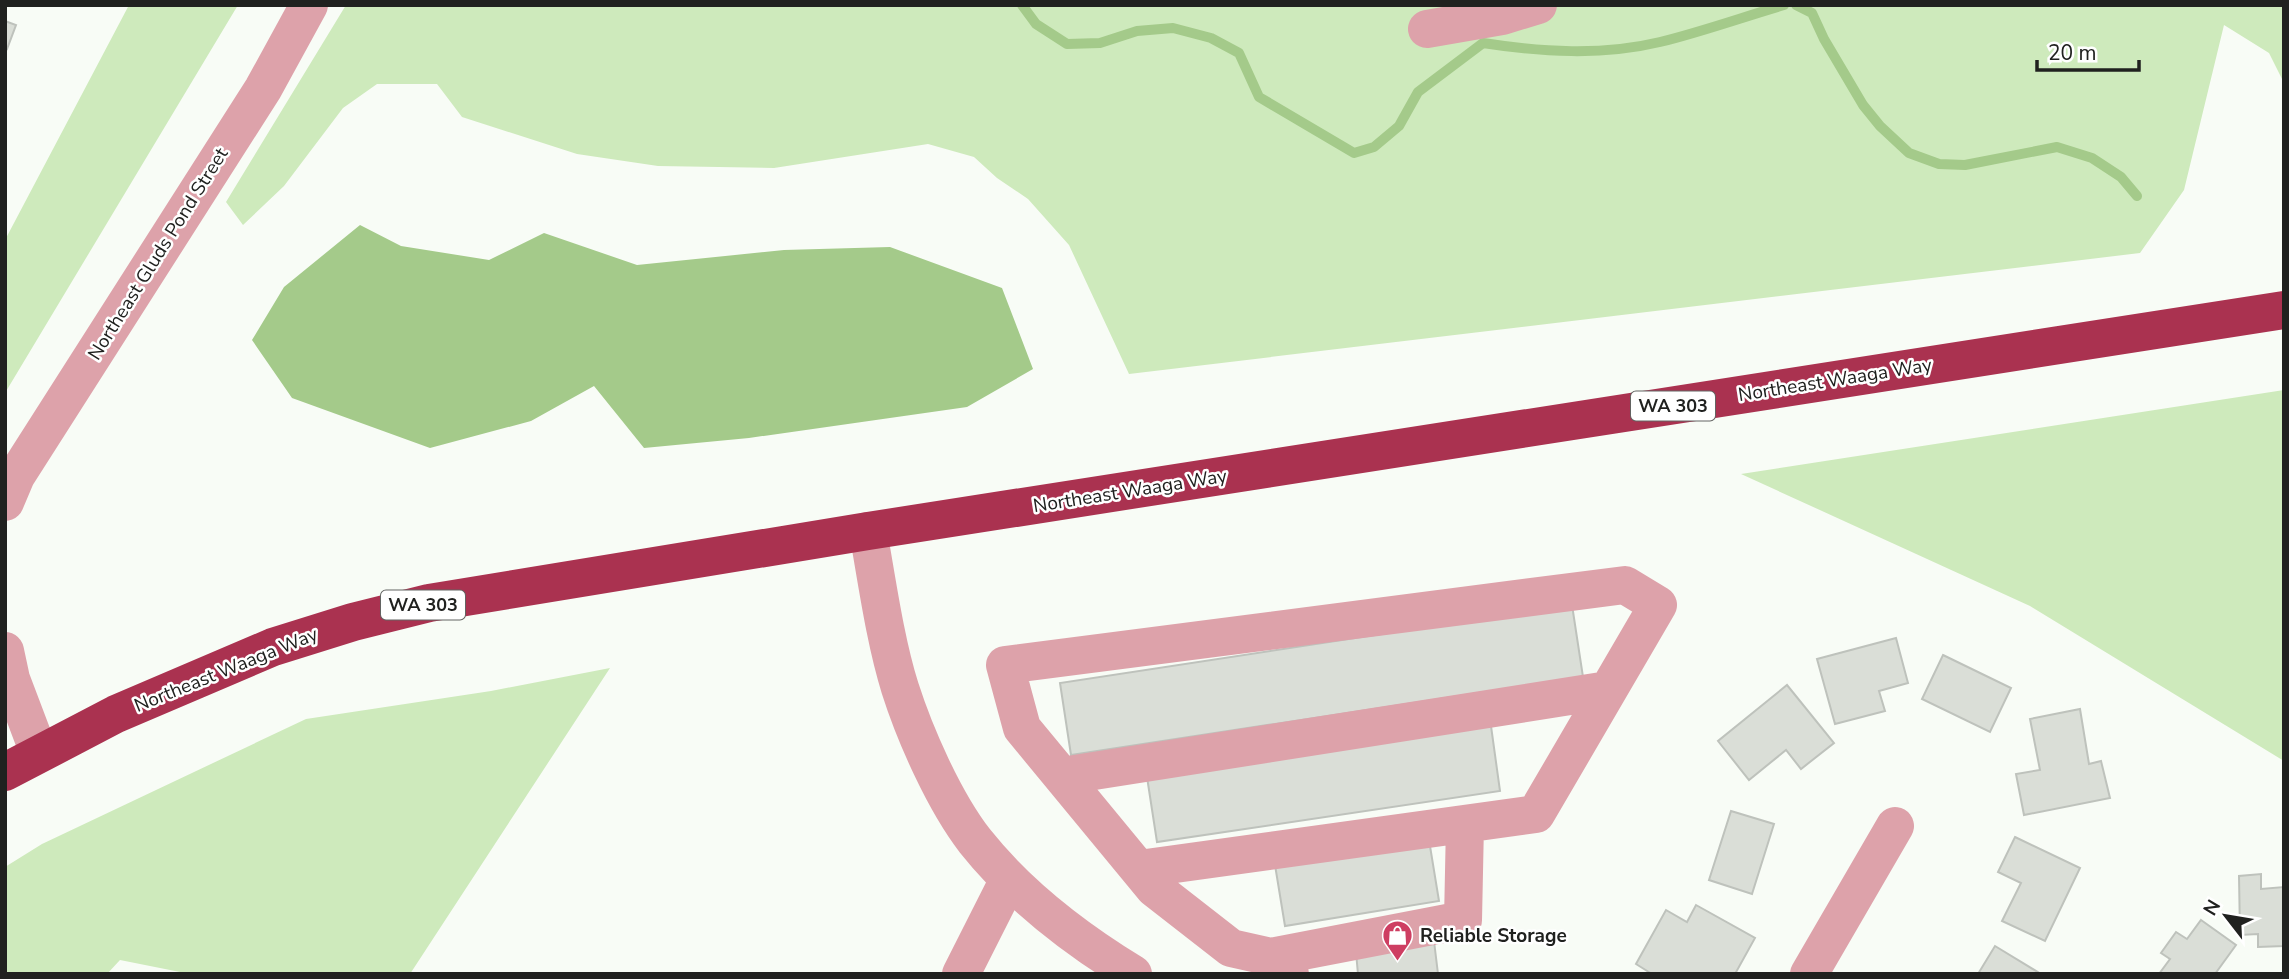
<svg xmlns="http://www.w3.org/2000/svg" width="2289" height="979" font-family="'Nunito Sans',sans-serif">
	<rect width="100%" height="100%" fill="#f8fcf6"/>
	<path fill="#ceeabc" d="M129,5H238L5,393V240Z
		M346,5H2284V83L2269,53L2224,25L2184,190L2140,253L1129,374L1069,245L1028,199L997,178L974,157L928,144L774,168L658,166L577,154L462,117L437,84H377L343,108L284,186L243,225L226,202Z
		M2284,390V761L2030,606L1741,474Z
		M610,668L410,974H190L120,960L107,974H5V867L42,844L306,719L491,691Z"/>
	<path fill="#a4ca8a" d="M360,225L401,246L489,260L544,233L637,265L784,250L890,247L1002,288L1033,369L967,407L749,438L644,448L594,386L531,421L430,448L292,398L252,340L284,287Z"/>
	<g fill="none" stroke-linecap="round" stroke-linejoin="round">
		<path stroke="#a4ca8a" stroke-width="10" d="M1022,5L1036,24L1067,44L1100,43L1137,31L1173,28L1211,38L1239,53L1259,97L1354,153L1374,147L1399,126L1418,92L1483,43C1541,52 1602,56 1660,42C1701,32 1743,17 1784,5
			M1796,5L1812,13L1824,39L1863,105L1880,126L1909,153L1939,164L1965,165L2057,147L2092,158L2121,177L2137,196"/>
	</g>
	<path fill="#daded7" stroke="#bec2bc" stroke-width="2" d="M5,21L16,25L7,49L5,48Z
		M1572,605L1583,677L1071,755L1060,683Z
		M1896,638L1908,683L1879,691L1885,711L1835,724L1817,659Z
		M1943,655L2011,688L1990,732L1922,699Z
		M1787,685L1834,743L1801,769L1786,750L1749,780L1718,741Z
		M2080,709L2089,764L2101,761L2110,798L2024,815L2016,774L2040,770L2030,719Z
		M1491,726L1500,791L1157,842L1147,777Z
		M1731,811L1774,824L1752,894L1709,880Z
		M2015,837L2080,868L2045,941L2002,921L2021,883L1998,872Z
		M1429,840L1439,901L1285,926L1275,865Z
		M2261,874V889L2284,887V946L2258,947V934L2240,935L2239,876Z
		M1696,905L1755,938L1735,974H1652L1636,964L1666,910L1687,922Z
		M2201,920L2236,945L2215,974H2159L2170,959L2161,953L2176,932L2187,939Z
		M1434,941L1438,974H1358L1356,952Z
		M1995,946L2041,974H1978Z"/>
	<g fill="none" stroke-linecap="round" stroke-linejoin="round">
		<path stroke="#dda2aa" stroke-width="38" d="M1427,29L1502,16L1538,5
			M5,502L16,476L263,89L309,5
			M868,531C877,581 885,640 900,688C915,735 944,801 975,841C1018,895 1074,938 1133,974
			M5,651L11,679L39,753
			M1062,776L1608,690
			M1139,869L1536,814L1658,605L1625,585L1005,665L1022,728L1154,888L1231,948L1271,957L1290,974
			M1271,957L1463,920L1465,824
			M961,974L1009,879
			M1809,974L1895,826"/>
		<path stroke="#aa3250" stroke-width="38" d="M5,772L116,714L273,647L353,622L429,603L868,531L2284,310"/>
	</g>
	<defs>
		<symbol id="shop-pin" viewBox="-11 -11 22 30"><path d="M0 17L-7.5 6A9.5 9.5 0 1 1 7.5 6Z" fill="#ce3e62" stroke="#fff"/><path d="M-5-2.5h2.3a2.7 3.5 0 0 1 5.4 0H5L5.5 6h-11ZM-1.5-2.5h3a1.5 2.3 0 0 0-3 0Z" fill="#fff"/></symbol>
	</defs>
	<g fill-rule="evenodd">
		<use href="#shop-pin" x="1380" y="918" width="35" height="47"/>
	</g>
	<g text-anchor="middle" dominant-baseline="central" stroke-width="5" stroke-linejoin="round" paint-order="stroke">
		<g fill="#fff" stroke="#636462" stroke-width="2">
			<rect x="1631" y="391.5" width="84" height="29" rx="5"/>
			<rect x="381" y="590.5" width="84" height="29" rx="5"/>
		</g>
		<g font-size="18" font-weight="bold" fill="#20211f">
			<text x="1673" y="406">WA 303</text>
			<text x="423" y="605">WA 303</text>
		</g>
		<g font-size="19" fill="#20211f" stroke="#fff">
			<text transform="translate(158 254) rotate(-58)">Northeast Gluds Pond Street</text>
			<text transform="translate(1835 380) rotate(-9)">Northeast Waaga Way</text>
			<text transform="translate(1130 491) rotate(-9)">Northeast Waaga Way</text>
			<text transform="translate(226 670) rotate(-22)">Northeast Waaga Way</text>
		</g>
		<g font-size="19" font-weight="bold" fill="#20211f" stroke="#fff" text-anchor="start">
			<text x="1420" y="936">Reliable Storage</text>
		</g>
	</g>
	<rect width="2289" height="979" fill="none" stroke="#20211f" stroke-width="14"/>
	<g transform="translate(2226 916) rotate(301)" stroke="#ffffff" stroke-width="5" paint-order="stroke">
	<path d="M0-5L12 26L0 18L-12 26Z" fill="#20211f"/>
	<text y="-10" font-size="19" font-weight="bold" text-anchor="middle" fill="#20211f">N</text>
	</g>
	<path d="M2037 60v10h102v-10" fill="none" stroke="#20211f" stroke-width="3.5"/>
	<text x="2048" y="60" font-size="21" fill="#20211f" stroke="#ffffff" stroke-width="5" paint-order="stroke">20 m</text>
</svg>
